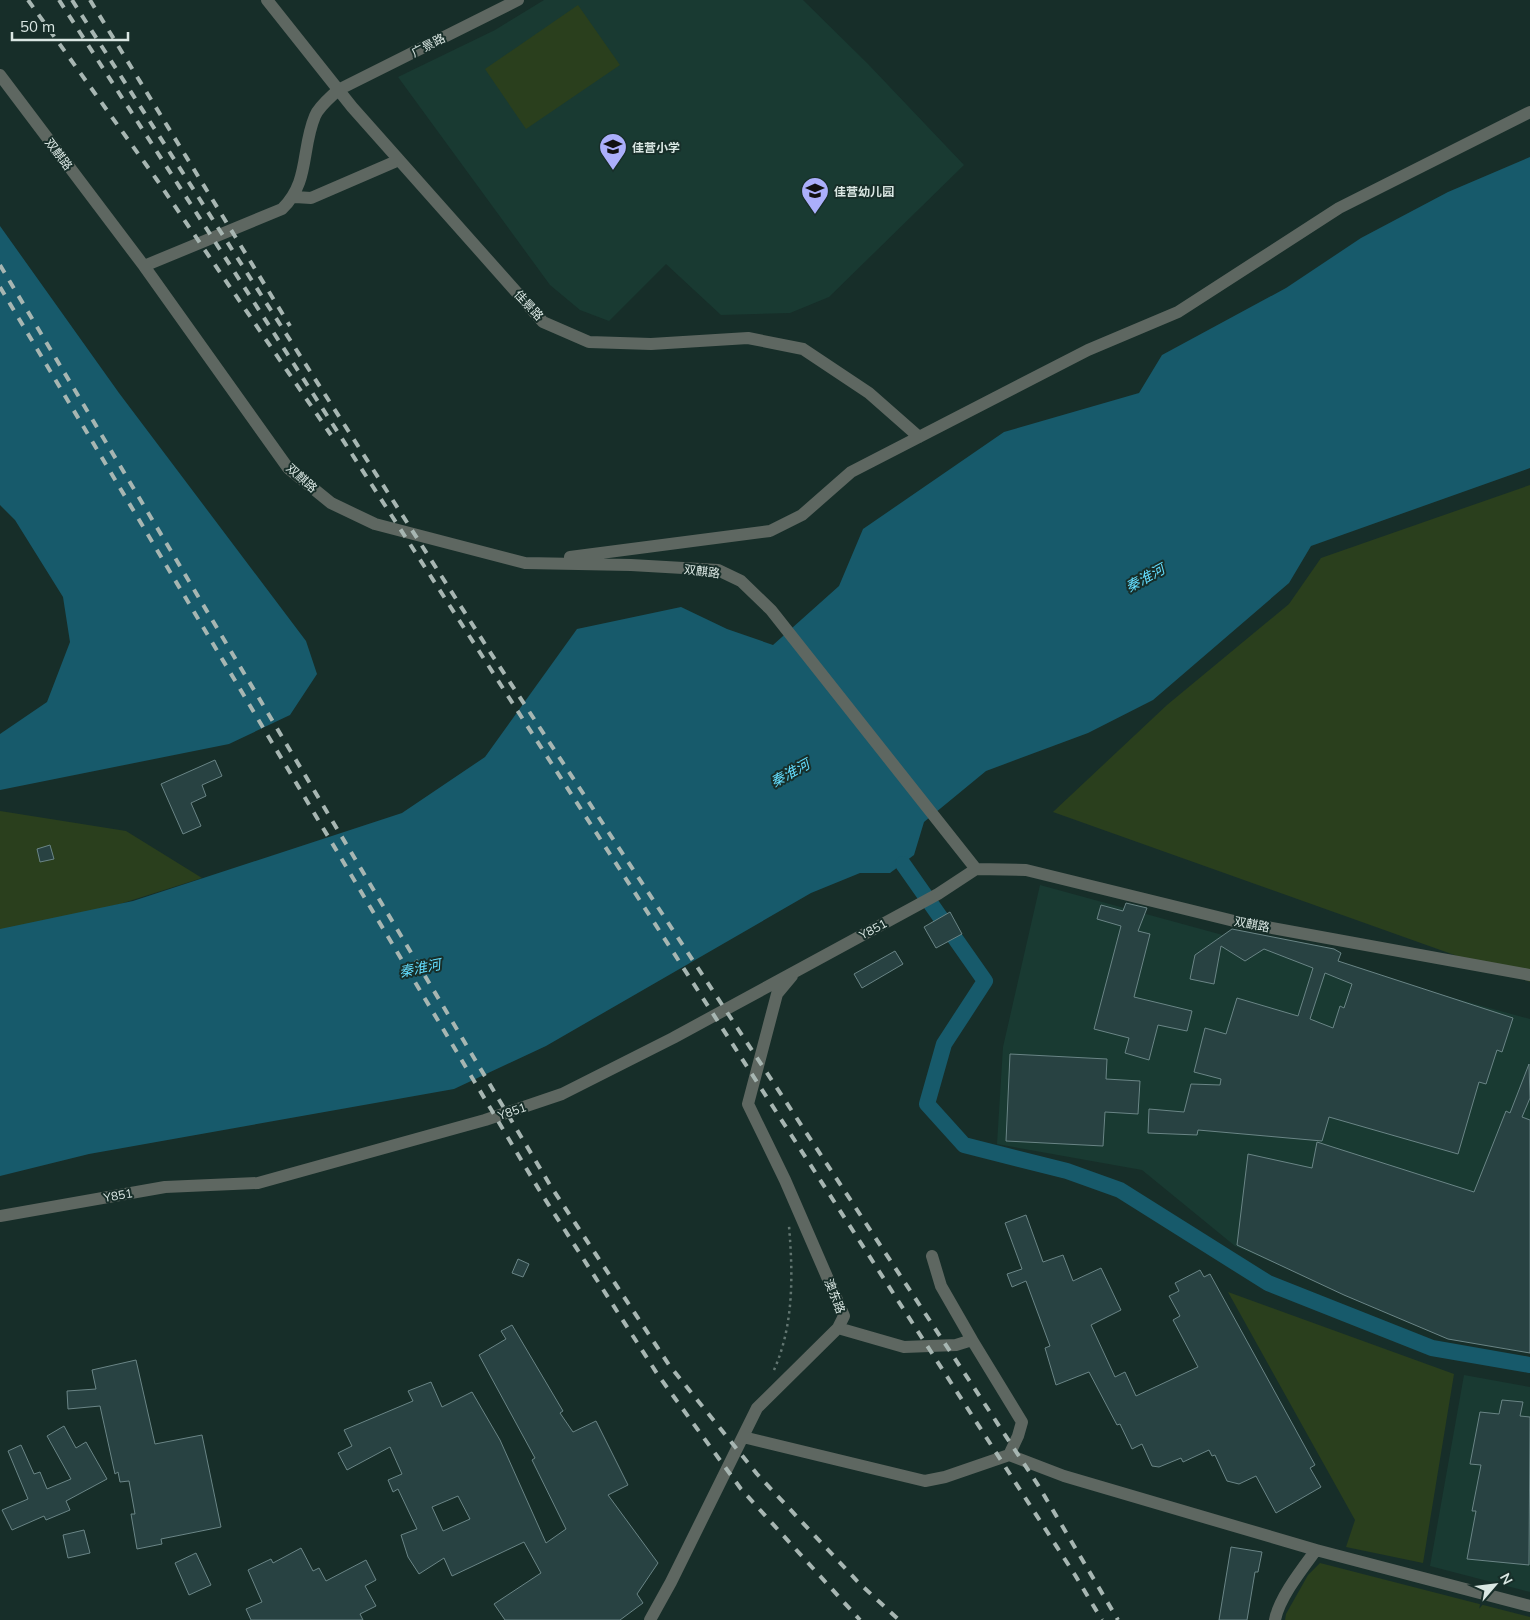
<svg xmlns="http://www.w3.org/2000/svg" width="1530" height="1620" font-family="Mulish,'Noto Sans SC',sans-serif">
	<rect width="100%" height="100%" fill="#172e29"/>
	<path fill="#193a32" d="M544,0H803L868,64L964,165L829,297L790,313L721,315L666,264L609,321L580,310L550,285L398,77L495,30Z
		M1040,885L1530,1019V1351L1440,1334L1235,1246L1142,1170L997,1144L1003,1047Z
		M1464,1375L1530,1387V1592L1430,1566Z"/>
	<path fill="#2a3f1d" d="M578,5L620,65L526,129L485,69Z
		M1530,485V982L1053,812L1167,705L1289,604L1321,558Z
		M0,811L126,831L202,878L120,904L0,932Z
		M1228,1292L1454,1374L1423,1563L1346,1547L1355,1520Z
		M1320,1563L1530,1617V1620H1285L1286,1614L1308,1575Z"/>
	<path fill="#175a6b" d="M1530,157V468L1311,546L1289,583L1153,700L1088,733L986,771L924,822L914,855L890,873H860L811,893L546,1046L454,1089L89,1154L0,1176V929L133,901L402,813L485,757L577,629L681,607L727,629L773,645L839,586L863,529L1004,432L1139,393L1162,355L1286,288L1361,238L1448,192Z
		M0,226L119,393L306,641L317,674L290,715L229,744L0,790V734L47,702L70,642L63,597L15,520L0,505Z"/>
	<g fill="none" stroke-linecap="round" stroke-linejoin="round">
		<path stroke="#175a6b" stroke-width="16" d="M903,864L985,981L944,1044L927,1104L964,1145L1067,1171L1120,1190L1268,1283L1432,1348L1530,1365"/>
	</g>
	<path fill="#284242" stroke="#6a8586" fill-rule="evenodd" d="M215,760L222,776L202,785L206,796L191,803L201,826L183,834L161,784Z
		M50,845L54,859L40,862L37,849Z
		M1126,903L1147,908L1138,931L1150,934L1134,997L1192,1011L1187,1031L1158,1025L1149,1060L1125,1053L1129,1038L1094,1029L1121,926L1097,919L1101,905L1123,911Z
		M950,912L962,934L936,948L924,927Z
		M1232,929L1334,949L1341,953L1338,961L1513,1018L1502,1052L1497,1050L1486,1084L1479,1082L1458,1154L1329,1117L1322,1141L1198,1130L1197,1135L1148,1133L1149,1109L1184,1112L1191,1084L1220,1085L1221,1079L1194,1072L1205,1028L1226,1034L1237,998L1298,1016L1313,968L1264,949L1245,961L1221,946L1214,984L1190,979L1195,955ZM1325,973L1352,984L1344,1008L1340,1006L1333,1028L1310,1019Z
		M895,951L903,964L862,988L854,974Z
		M1010,1054L1107,1059L1106,1079L1140,1081L1138,1114L1105,1112L1103,1146L1006,1141Z
		M1529,1064L1530,1098L1522,1117L1530,1120V1353L1448,1339L1344,1295L1237,1245L1248,1154L1312,1168L1317,1142L1474,1192L1506,1111L1510,1113Z
		M1026,1215L1043,1262L1063,1255L1073,1281L1101,1268L1121,1310L1091,1325L1115,1377L1125,1372L1136,1396L1198,1367L1173,1320L1180,1316L1169,1296L1179,1291L1175,1283L1200,1270L1204,1277L1210,1274L1315,1465L1310,1468L1321,1487L1276,1513L1256,1476L1239,1484L1227,1481L1215,1455L1212,1456L1209,1450L1183,1462L1181,1458L1159,1467L1152,1466L1142,1444L1132,1449L1120,1424L1117,1425L1089,1372L1056,1385L1045,1348L1050,1346L1026,1281L1012,1287L1007,1274L1022,1269L1005,1223Z
		M518,1259L529,1264L523,1277L512,1273Z
		M512,1325L563,1411L560,1413L573,1432L596,1421L628,1485L608,1495L658,1563L637,1594L643,1603L620,1620H505L494,1604L541,1573L524,1542L452,1576L444,1558L419,1574L408,1557L401,1535L417,1529L398,1489L393,1492L388,1480L402,1474L390,1447L347,1470L338,1453L352,1446L344,1430L413,1401L408,1391L431,1382L442,1407L472,1392L500,1440L546,1543L566,1529L532,1460L535,1458L479,1355L506,1339L501,1331ZM458,1496L470,1519L443,1531L432,1507Z
		M136,1360L155,1444L202,1435L221,1527L161,1539L162,1544L137,1549L131,1514H135L129,1481L120,1482L118,1472L115,1474L100,1406L68,1409L67,1391L96,1389L92,1370Z
		M1502,1400L1523,1402L1520,1416L1530,1417L1529,1565L1467,1559L1476,1511H1472L1481,1465L1470,1464L1480,1412L1499,1414Z
		M64,1426L76,1448L86,1442L107,1479L66,1501L70,1510L46,1520L44,1516L12,1530L2,1510L28,1499L8,1451L21,1445L34,1474L40,1472L47,1489L71,1479L47,1436Z
		M84,1530L90,1553L68,1558L63,1535Z
		M1231,1547L1262,1552L1258,1572H1255L1247,1620H1219Z
		M301,1548L313,1571L319,1568L326,1581L366,1560L376,1580L365,1586L376,1606L360,1614L363,1620H251L246,1609L262,1602L248,1570L271,1559L273,1563Z
		M196,1553L211,1585L189,1595L175,1563Z"/>
	<g fill="none" stroke-linecap="round" stroke-linejoin="round">
		<path stroke="#627671" stroke-width="2.5" stroke-dasharray="2.5 4" stroke-linecap="butt" d="M774,1370C794,1325 793,1274 789,1226"/>
		<path stroke="#5e6761" stroke-width="12" d="M267,0L352,107L543,322L589,342L651,344L748,338L803,349L869,393L919,437
			M0,75L144,266L288,468L331,503L375,524L525,563L631,565L718,570L741,581L771,610L976,869
			M295,197L311,198L399,160
			M144,266L282,209C310,182 301,149 315,116C319,106 331,97 338,90L518,0
			M570,557L770,531L802,515L851,472L1088,350L1178,312L1339,208L1530,112
			M976,869L1026,870L1234,921L1530,975
			M0,1216L165,1187L258,1183L485,1120L562,1094L673,1038L938,894L976,869
			M932,1256L941,1286L972,1340
			M838,1328L904,1347L956,1345L972,1340L1022,1422L1018,1436L1009,1455
			M743,1437L925,1481L945,1477L1009,1455L1064,1476L1316,1550
			M650,1620L671,1582L757,1408L838,1328L844,1316L785,1180L748,1104L777,994L792,976
			M1275,1620C1279,1598 1302,1569 1316,1550L1530,1606"/>
		<path stroke="#a7b6b2" stroke-width="4" stroke-dasharray="9 9" stroke-linecap="butt" d="M28,0L157,180L331,435
			M59,0L1075,1575L1102,1620
			M72,0L492,655L1038,1485L1118,1620
			M90,0L290,326
			M0,265L550,1185L669,1365L757,1474L859,1583L899,1620
			M0,287L541,1193L658,1375L741,1489L860,1620"/>
	</g>
	<defs>
		<symbol id="school-pin" viewBox="-11 -11 22 30"><path d="M0 17L-7.5 6A9.5 9.5 0 1 1 7.5 6Z" fill="#abaffb" stroke="#172e29"/><path d="M0-5L7-2L0 1L-7-2ZM-4 1L0 2.5L4 1V4Q0 6-4 4Z" fill="#111"/></symbol>
	</defs>
	<g fill-rule="evenodd">
		<use href="#school-pin" x="597" y="131" width="32" height="43"/>
		<use href="#school-pin" x="799" y="175" width="32" height="43"/>
	</g>
	<g text-anchor="middle" dominant-baseline="central" stroke-width="4" stroke-linejoin="round" paint-order="stroke">
		<g font-size="12" fill="#dae7e3" stroke="#172e29">
			<text transform="translate(428 45) rotate(-27)">广景路</text>
			<text transform="translate(59 154) rotate(53)">双麒路</text>
			<text transform="translate(529 305) rotate(47)">佳景路</text>
			<text transform="translate(302 478) rotate(42)">双麒路</text>
			<text transform="translate(702 571) rotate(7)">双麒路</text>
			<text transform="translate(1252 924) rotate(11)">双麒路</text>
			<text transform="translate(873 929) rotate(-28)">Y851</text>
			<text transform="translate(512 1111) rotate(-19)">Y851</text>
			<text transform="translate(118 1195) rotate(-10)">Y851</text>
			<text transform="translate(835 1296) rotate(69)">澳东路</text>
		</g>
		<g font-size="12" font-weight="bold" fill="#dae7e3" stroke="#172e29" text-anchor="start">
			<text x="632" y="147">佳营小学</text>
			<text x="834" y="191">佳营幼儿园</text>
		</g>
		<g font-size="14" font-style="italic" fill="#63dcfd" stroke="#172e29">
			<text transform="translate(1145 578) rotate(-29)">秦淮河</text>
			<text transform="translate(790 773) rotate(-29)">秦淮河</text>
			<text transform="translate(420 968) rotate(-11)">秦淮河</text>
		</g>
	</g>
	<g transform="translate(1495 1585) rotate(62)" stroke="#172e29" stroke-width="4" paint-order="stroke">
	<path d="M0-4L9 19L0 12L-9 19Z" fill="#dae7e3"/>
	<text y="-8" font-size="14" font-weight="bold" text-anchor="middle" fill="#dae7e3">N</text>
	</g>
	<path d="M12 32v8h116v-8" fill="none" stroke="#dae7e3" stroke-width="2.5"/>
	<text x="20" y="32" font-size="15" fill="#dae7e3" stroke="#172e29" stroke-width="4" paint-order="stroke">50 m</text>
</svg>
